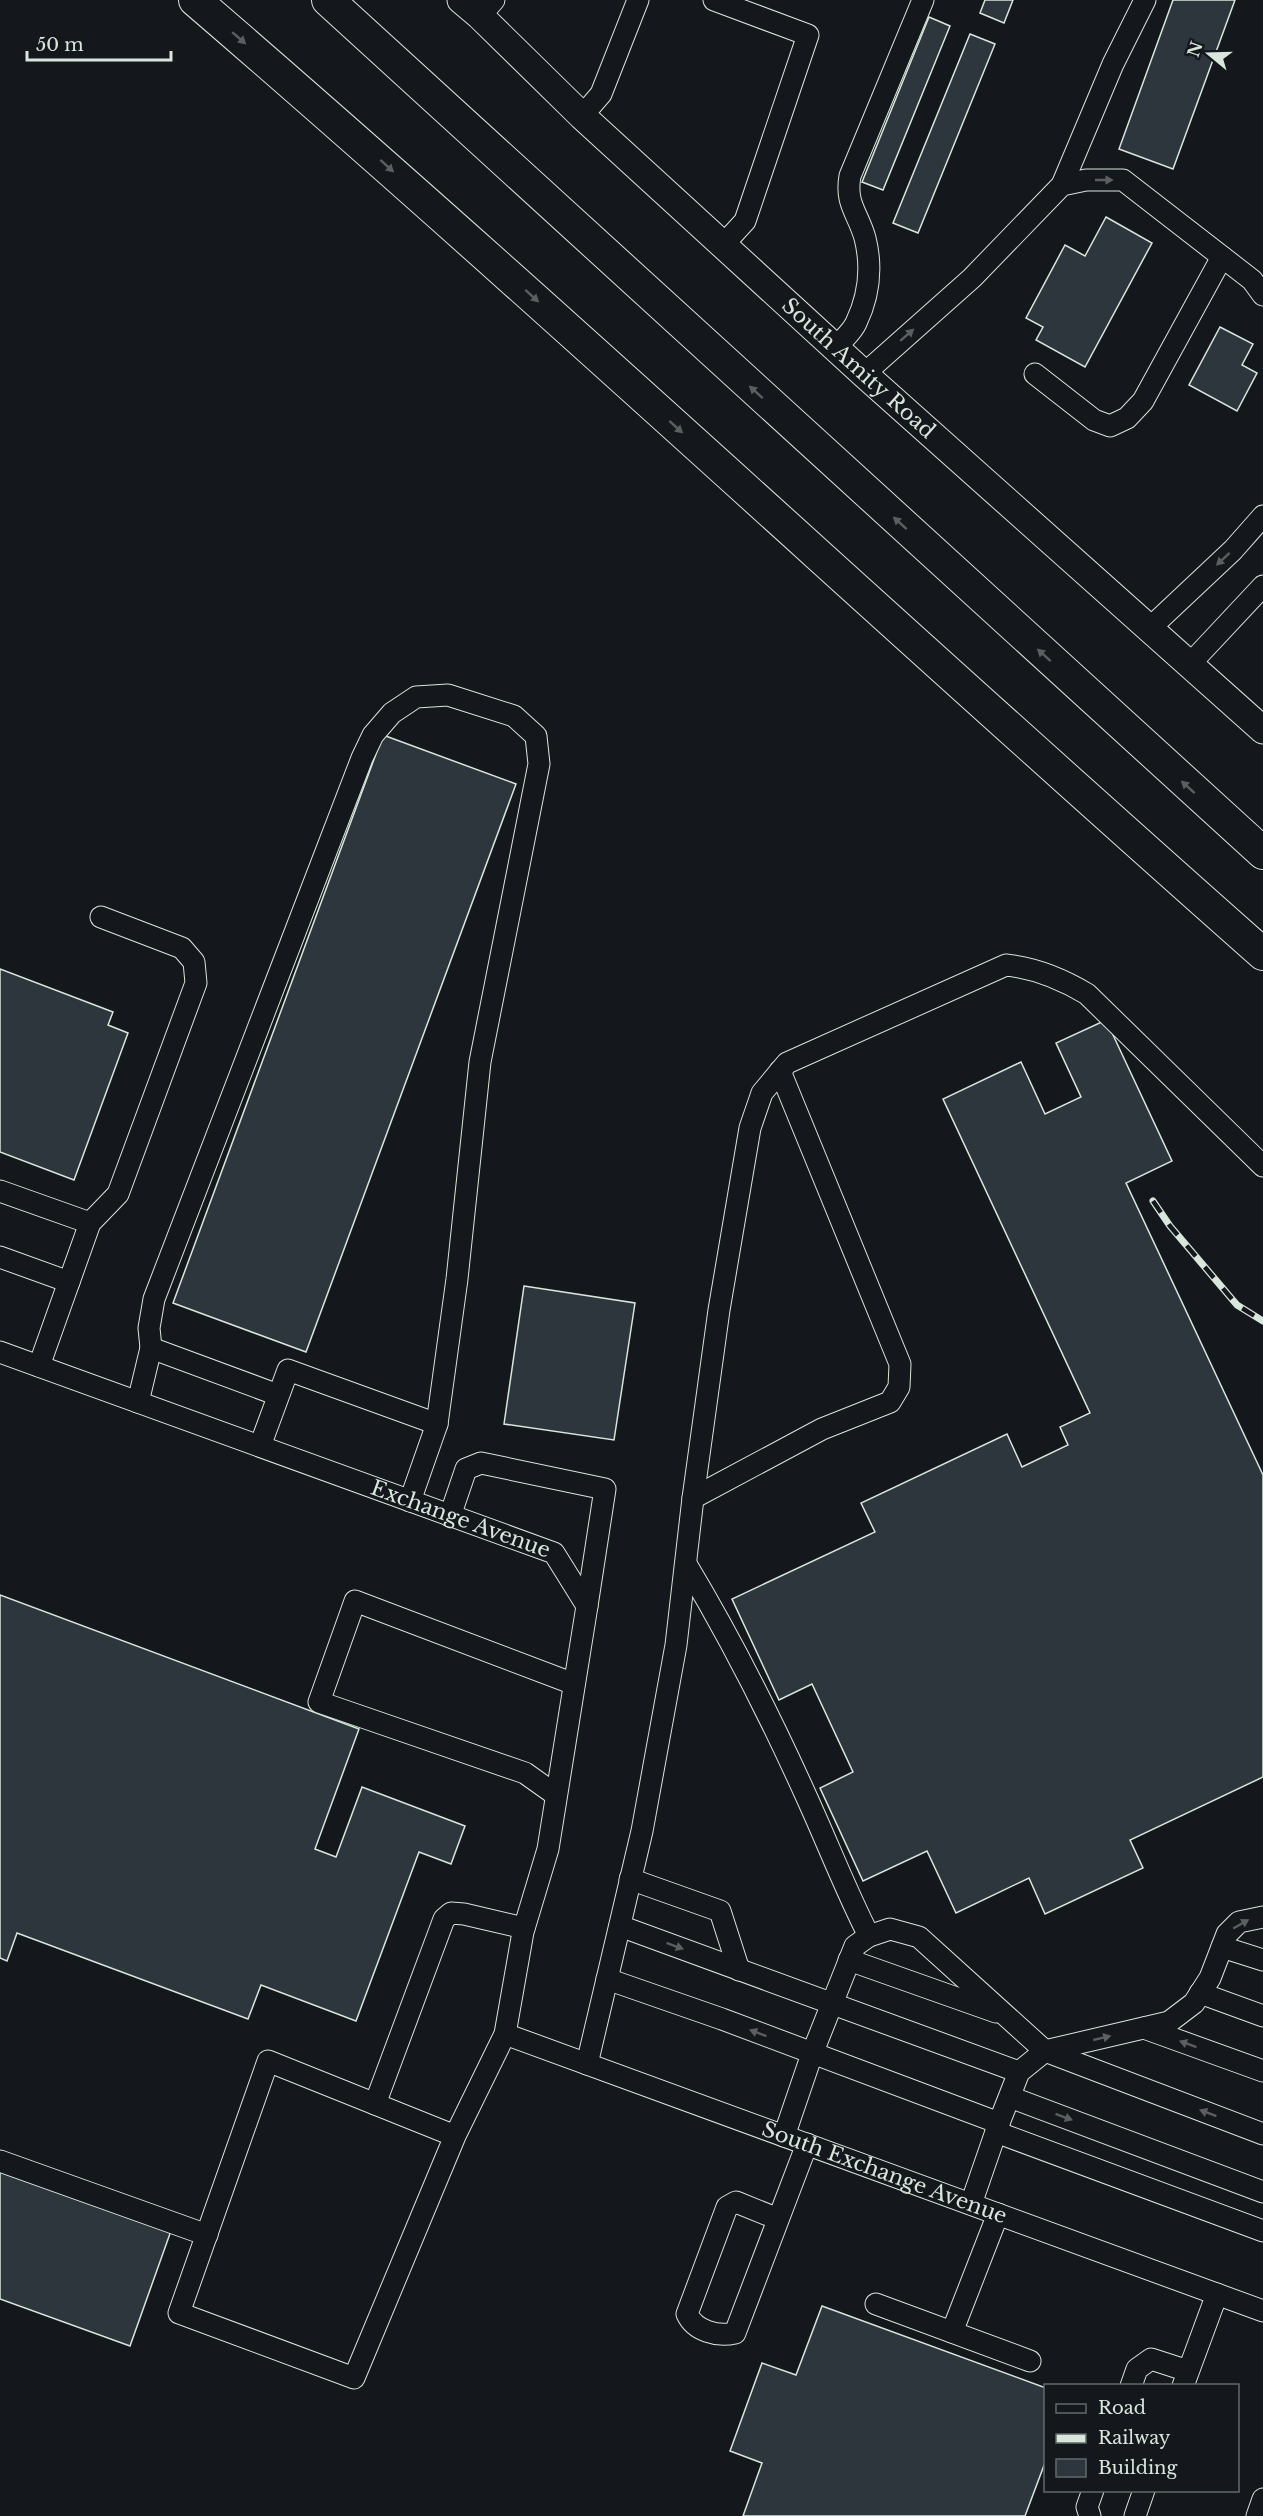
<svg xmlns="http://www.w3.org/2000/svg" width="1263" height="2516" font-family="'Libre Baskerville',serif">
	<rect width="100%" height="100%" fill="#14181c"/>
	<path fill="#2c363c" stroke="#d8e6dc" stroke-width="1.5" d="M985,0H1013L1004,23L980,13Z
		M1173,0H1235L1173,169L1119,149Z
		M929,17L950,26L883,190L862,182Z
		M970,34L995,44L918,233L893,223Z
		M1106,217L1152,243L1085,367L1036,340L1043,327L1026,318L1065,245L1085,256Z
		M1220,327L1253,344L1242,365L1257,373L1237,411L1189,385Z
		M383,735L516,784L306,1352L173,1303Z
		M0,969L113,1012L108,1025L128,1033L74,1180L0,1152Z
		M1106,1020L1172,1161L1126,1183L1263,1475V1777L1130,1840L1143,1868L1045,1914L1029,1878L956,1913L927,1851L863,1881L820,1788L853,1772L812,1684L779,1700L732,1599L875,1532L861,1503L1007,1434L1022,1467L1068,1445L1060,1427L1090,1413L943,1099L1021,1062L1045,1114L1081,1097L1056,1043Z
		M524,1286L635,1303L614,1440L504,1424Z
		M0,1595L359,1729L315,1849L336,1857L362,1787L465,1826L451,1864L419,1852L356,2021L261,1985L248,2019L17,1933L7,1961L0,1958Z
		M0,2166L172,2228L130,2346L0,2299Z
		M822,2306L1046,2388V2460L1025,2516H743L762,2463L730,2451L762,2363L796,2375Z"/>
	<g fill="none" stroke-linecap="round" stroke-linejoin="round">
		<defs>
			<g id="minor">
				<path d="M714,0L808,35L745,221L723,245"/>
				<path d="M480,16L494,0"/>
				<path d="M582,116L601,94L638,0"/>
				<path d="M1062,185L1113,64L1145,0"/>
				<path d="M836,348C842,340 852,332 856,323C869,296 872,266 865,238C858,213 845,204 850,176L923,0"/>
				<path d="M864,374L972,278L1062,185L1086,180H1123L1252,280L1263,295"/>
				<path d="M1035,374L1094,420L1110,426L1127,418L1143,401L1222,257"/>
				<path d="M1150,628L1233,550L1263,516"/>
				<path d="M1189,665L1263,586"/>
				<path d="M0,1191L90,1223"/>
				<path d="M0,1257L69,1282"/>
				<path d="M151,1348L278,1395"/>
				<path id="s1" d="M0,1352L554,1553L587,1606L548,1849L523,1932L505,2034L455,2136L268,2061L179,2313L354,2378L455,2136"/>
				<path d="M39,1366L90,1223L118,1194L196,983L194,962L182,948L101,917"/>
				<path d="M138,1402L151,1348L149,1328L154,1299L362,758L373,735L392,713L416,697L448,695L514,716L536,736L539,764L480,1062L457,1279L437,1424L410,1501"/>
				<path d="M260,1446L288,1370L437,1424"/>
				<path d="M693,1498L822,1429L890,1402L899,1387L900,1364L780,1071"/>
				<path d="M450,1516L466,1469L481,1463L605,1489L587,1606"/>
				<path d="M686,1564C731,1639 771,1718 807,1798C828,1844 846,1891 869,1936"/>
				<path d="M556,1795L525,1773L319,1702L355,1601L574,1684"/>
				<path d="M630,1879L720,1911L739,1970"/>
				<path d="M620,1926L1019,2072"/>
				<path d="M1222,1947L1263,1960"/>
				<path d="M849,1960L996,2012"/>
				<path d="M607,1979L722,2019L999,2123L971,2204"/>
				<path d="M1200,1993L1263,2016"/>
				<path d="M1144,2028L1263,2071"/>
				<path id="s2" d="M505,2034L1263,2311"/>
				<path d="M587,2064L642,1831L676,1645L693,1498L719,1310L750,1128L762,1093L787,1063L1006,965C1035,968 1062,979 1087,994L1263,1166"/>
				<path d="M1010,2097L1263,2192"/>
				<path d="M375,2104L444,1919L451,1913L464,1914L524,1928"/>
				<path d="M999,2123L1019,2072L1045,2051L1169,2022L1194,2003L1210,1978L1227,1934L1239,1922L1263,1917"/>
				<path d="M996,2132L1263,2231"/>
				<path d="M784,2136L812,2054L855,1946L869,1936L890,1929L919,1937L1045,2051L1263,2134"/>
				<path d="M0,2161L207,2235"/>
				<path d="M778,2219L736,2202L727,2207L687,2314C695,2331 717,2337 735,2333L807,2144"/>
				<path d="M876,2304L1030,2361"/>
				<path d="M952,2332L998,2214"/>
				<path d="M1131,2386L1137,2369L1151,2359L1188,2371"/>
				<path d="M1183,2386L1217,2294"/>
				<path d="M1090,2516L1087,2507L1093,2490"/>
				<path d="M1135,2516L1144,2490"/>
				<path d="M1257,2516L1263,2499"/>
			</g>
			<g id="major">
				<path id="s3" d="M461,0L480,16L582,116L864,374L1263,730"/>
			</g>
			<path id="highway" d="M195,0C557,312 905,638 1263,954
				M328,0L1263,853"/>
		</defs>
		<use href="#minor" stroke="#d8e6dc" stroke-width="23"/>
		<use href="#major" stroke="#d8e6dc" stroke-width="29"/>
		<use href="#highway" stroke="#d8e6dc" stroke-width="34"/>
		<use href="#minor" stroke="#14181c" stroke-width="21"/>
		<use href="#major" stroke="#14181c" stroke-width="27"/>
		<use href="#highway" stroke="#14181c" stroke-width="32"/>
		<defs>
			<path id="rail" d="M1153,1201L1170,1226L1237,1305L1263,1321"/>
		</defs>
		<use href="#rail" stroke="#d8e6dc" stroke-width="7"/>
		<use href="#rail" stroke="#14181c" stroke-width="4.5" stroke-dasharray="14" stroke-linecap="butt"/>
	</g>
	<defs><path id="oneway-solid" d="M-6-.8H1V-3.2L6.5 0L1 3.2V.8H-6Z" transform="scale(1.5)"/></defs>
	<g fill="#59605f">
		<use href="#oneway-solid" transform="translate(239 38) rotate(41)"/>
		<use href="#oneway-solid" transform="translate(387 166) rotate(42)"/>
		<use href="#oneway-solid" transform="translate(1104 180)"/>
		<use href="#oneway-solid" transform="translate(532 296) rotate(42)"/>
		<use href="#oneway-solid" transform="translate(907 335) rotate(-41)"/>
		<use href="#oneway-solid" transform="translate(756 392) rotate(-138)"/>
		<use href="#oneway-solid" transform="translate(676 427) rotate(42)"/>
		<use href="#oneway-solid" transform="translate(900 523) rotate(-138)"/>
		<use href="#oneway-solid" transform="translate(1223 559) rotate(137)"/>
		<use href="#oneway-solid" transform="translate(1044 655) rotate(-138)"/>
		<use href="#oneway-solid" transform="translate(1188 787) rotate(-138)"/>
		<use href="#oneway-solid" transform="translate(1241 1924) rotate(-30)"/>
		<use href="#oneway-solid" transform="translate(675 1946) rotate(20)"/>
		<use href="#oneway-solid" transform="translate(758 2033) rotate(-159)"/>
		<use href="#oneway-solid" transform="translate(1102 2038) rotate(-13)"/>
		<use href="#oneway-solid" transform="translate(1188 2044) rotate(-160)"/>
		<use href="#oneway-solid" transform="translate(1208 2113) rotate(-159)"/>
		<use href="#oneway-solid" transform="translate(1064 2117) rotate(20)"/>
	</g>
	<g text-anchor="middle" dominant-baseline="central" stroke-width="4.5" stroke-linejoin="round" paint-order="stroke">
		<g font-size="21" fill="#d8e6dc" stroke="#14181c">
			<text stroke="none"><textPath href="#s3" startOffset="542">South Amity Road</textPath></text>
			<text stroke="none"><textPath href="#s1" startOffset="490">Exchange Avenue</textPath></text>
			<text stroke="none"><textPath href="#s2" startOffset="404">South Exchange Avenue</textPath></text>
		</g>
	</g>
	<rect x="1044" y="2384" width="195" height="108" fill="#14181c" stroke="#626a69" stroke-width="1.5"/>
	<rect x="1056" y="2404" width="30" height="9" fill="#14181c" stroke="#626a69" stroke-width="1.5"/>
	<text x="1098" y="2414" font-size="18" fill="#d8e6dc">Road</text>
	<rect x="1056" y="2434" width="30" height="9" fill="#d8e6dc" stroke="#626a69" stroke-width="1.5"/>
	<text x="1098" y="2444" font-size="18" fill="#d8e6dc">Railway</text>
	<rect x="1056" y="2459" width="30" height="18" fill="#2c363c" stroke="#626a69" stroke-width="1.5"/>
	<text x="1098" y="2474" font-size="18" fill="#d8e6dc">Building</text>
	<g transform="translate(1209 54) rotate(289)" stroke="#14181c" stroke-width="4.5" paint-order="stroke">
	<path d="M0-4.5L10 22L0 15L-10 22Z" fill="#d8e6dc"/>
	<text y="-9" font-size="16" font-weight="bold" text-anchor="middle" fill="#d8e6dc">N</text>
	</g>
	<path d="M27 51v9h144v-9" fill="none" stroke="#d8e6dc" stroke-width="3"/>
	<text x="36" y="51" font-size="18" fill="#d8e6dc" stroke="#14181c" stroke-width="4.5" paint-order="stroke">50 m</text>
</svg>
